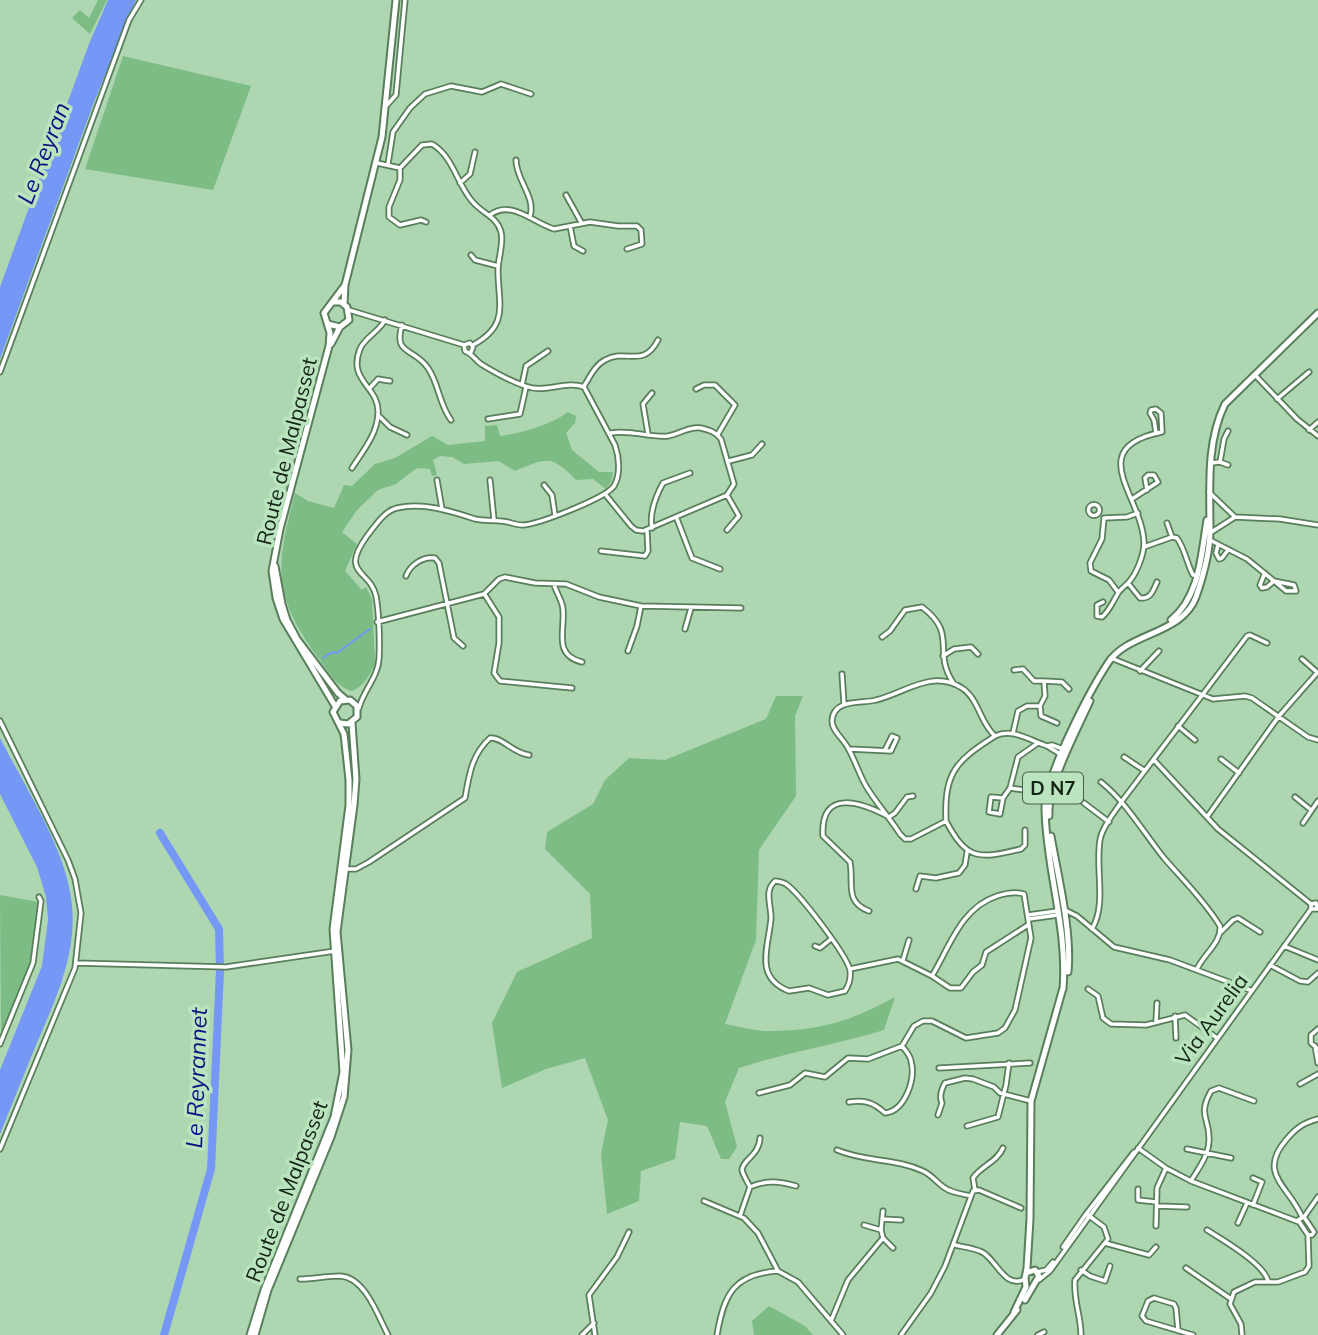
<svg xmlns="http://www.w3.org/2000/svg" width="1318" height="1335" font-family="Mulish,sans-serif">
	<rect width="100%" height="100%" fill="#add6b1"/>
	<path fill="#7dbc84" d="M98,0H107L90,34L72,18L80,10L89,18Z
		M123,56L251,86L213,190L85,169Z
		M568,412L576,416L575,423L566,433L572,450L599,472H613L611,482L606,489L593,479L576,480C551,454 547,458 515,471L499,461L464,464L452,457L440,456L433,460L437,475L432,476L430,469L417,468L396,484L378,490L357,510L342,532L357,544L345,571L362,590L366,587L372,599L375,663C371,674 363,687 352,691C336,687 329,672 319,659C271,594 276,567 295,493L308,501L334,508L344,485L352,486L375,464L395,458L432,436L448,445L485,441V426L497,425L500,436C523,433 550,425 568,412Z
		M776,696H803L795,716L796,796L759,850L756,940L725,1024C741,1027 759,1032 774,1031C823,1030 853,1020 895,997L884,1030C836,1045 787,1052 739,1068L725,1102L737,1147L729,1159H721L707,1126L680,1122L675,1159L641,1171L639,1201L607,1214L601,1154L608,1120L585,1058L546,1069L502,1088L492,1023L517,972L592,938L590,894L545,849L547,832L593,804L605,780L629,758L665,760L766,719Z
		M0,895L38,902L29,968L1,1033Z
		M769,1306L805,1326L813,1335H754L752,1321Z"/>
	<path fill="#7598f7" d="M108,0H136L94,102L0,359V287L89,44Z
		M0,738C22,781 60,841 69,887C82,944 58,994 36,1045C24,1075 12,1104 0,1134V1070L42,966L48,920L46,897L37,867L0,794Z"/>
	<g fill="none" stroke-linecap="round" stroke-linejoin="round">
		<path stroke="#7598f7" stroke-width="2" d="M323,658L332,652L337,653L370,629"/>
		<path stroke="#7598f7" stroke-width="8" d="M160,833L219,929L220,970L211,1169L164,1335"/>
		<defs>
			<path id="street" d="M387,105L396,95L405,0
				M516,160C516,180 536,197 530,216
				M377,163L400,168L422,145L432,144C453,156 457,184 472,201C481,213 497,216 501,232C504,244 498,258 498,270C498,304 510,325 473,345
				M388,164L393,132L410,108L425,94L451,86L482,92L501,84L531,94
				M400,168V180L389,207V217L400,225L421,220L426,222
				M460,183L470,174L475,152
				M566,195L581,222
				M490,215C512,199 533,223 554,229L590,222L618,226H637L641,230L642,244L627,249
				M570,226L574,246L583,251
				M471,255L475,260L498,266
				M349,310L464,345L470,343L473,347L471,352
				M402,325C393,356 414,347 428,368C439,384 439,404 451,420
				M0,372L129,20L141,0
				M1255,375L1297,419L1318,436
				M522,385L526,366L548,351
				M584,386C590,377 595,365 605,360C627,348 643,369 658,340
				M369,389L378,379L390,381
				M696,389L704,385H715L735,405L718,434
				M1277,399L1309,372
				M378,415L390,427L407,435
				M488,419L520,414L526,387
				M1309,430L1318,422
				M648,434L643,404L652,393
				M729,461L752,455L762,444
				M1220,462L1224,439L1228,431
				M1211,463L1220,462L1228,465
				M352,468C362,452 377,435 378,414C380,386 347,382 360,349C365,337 379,332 385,320
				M437,480L442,509
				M490,480L494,520
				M544,485L552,495L555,515
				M1209,492L1235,517
				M605,494L631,526L636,530L643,531L727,495L734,484L721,439C716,432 709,430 701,428C690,426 679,434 668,436C649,438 630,429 611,433
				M727,495L739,516L727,530
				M1132,499L1158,482L1154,475H1148L1145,478L1147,490
				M1088.5 510a5.5 5.5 0 1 1 11 0a5.5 5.5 0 1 1-11 0Z
				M677,519L692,558L720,569
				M1167,523L1172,537
				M652,528C649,513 656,496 663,483L690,473
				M1210,533L1235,517L1280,519L1318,525
				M1210,540L1247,559L1274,581L1294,585L1296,591H1286L1274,581L1267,587L1262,588L1260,585L1264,575
				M1218,545L1216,553L1219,559L1222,558L1228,550
				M1144,547L1172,537L1177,538C1185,549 1187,564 1193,575H1198
				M601,551L645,556L648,551L647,530
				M406,576C410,565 423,556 435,558L439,563L454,638L463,646
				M1128,583L1140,598C1151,599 1153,591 1157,582
				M554,584C556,593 563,601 563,610C565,631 553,655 582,662
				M1118,592L1109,580L1091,571L1090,563L1102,539L1104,518L1127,517L1138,513
				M485,595L499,617V643L494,673L500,681L572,688
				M1103,602L1097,605V616L1102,617C1110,610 1112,603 1117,595C1119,590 1124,587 1128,583C1136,575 1144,555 1144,543C1143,497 1082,448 1162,432L1161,413L1156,409L1151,410L1150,413L1154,420L1156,433
				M377,622L484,594L499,579L505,577L535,583L566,584L599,597L641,606L741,608
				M685,629L691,608
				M882,637L890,631L905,610L922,607C959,635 931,650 954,684
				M628,651L637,626L641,606
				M943,656L954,649L971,647L978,654
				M1111,658L1213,699L1245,696L1252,698L1308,737L1318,740
				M1302,659L1318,673
				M1140,671L1159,651
				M842,674L844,704
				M1044,681L1062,682L1069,689
				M1040,706L1041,716L1057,723
				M359,708C363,691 378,677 379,659C380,642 379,612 376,596C370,569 339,575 367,536C375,526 384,511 397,508C423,502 451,511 475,519C484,521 493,520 501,521C508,521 515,525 522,525C537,525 606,498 614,486C621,474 619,457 615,445L584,387C565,380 545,394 525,386C510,381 494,372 481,364C474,359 473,354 465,351L464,345
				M0,721L68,860L75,879L81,913L75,968L0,1149
				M1178,726L1195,740
				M1013,733L1018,711L1027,706H1040L1045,696L1044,681H1034L1023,669L1014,670
				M995,736C956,761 944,772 946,821L911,839H905L900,834C890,818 876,803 866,786C859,774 855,760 848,748C843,738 832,731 832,721C833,698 862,704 876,700C905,693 932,669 962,688C979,699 980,723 995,736C1013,728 1029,740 1047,746L1052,745L1063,749
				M1047,746L1060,754
				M849,749L891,751L897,738L892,736L885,750
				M1124,757L1145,771
				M1221,759L1239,773
				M1154,760L1218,829L1311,904
				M1101,782C1127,803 1143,832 1164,858C1183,880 1204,900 1220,926C1222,942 1203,955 1197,969
				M1010,788L1024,790L1029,788
				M1295,797L1311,810
				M1003,798L991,797L989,812L1000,814L1003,798L1010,788L1018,757L1038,743
				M1084,803L1109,822
				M1207,817L1279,716L1317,673
				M946,821C967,861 979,859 1021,849L1025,845V830
				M1303,823L1318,801
				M345,869H356L369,862L465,798C469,775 472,754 490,738C503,737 512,753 529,755
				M775,881C780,882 781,881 786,884C800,894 846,954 850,970C851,977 849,985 845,991L828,995L809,988L789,991C753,977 769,946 771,918C771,904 764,891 775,881Z
				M916,889L920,876L936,878L959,873L965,865L967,852
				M1317,908L1316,903L1311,904V909H1318
				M1065,910L1077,916L1114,947L1170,960L1250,990
				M869,911C844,902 854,883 850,862L823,836C820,788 861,802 889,817L895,813L907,797L913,796
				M1028,915L1057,911
				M1029,919L1058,915
				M1092,929C1107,904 1095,869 1100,840C1102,827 1115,812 1122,801L1247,636L1250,635L1267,643
				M1221,932L1233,920L1238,918L1260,932
				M815,946L820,948L831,939
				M1284,946L1318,960
				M903,960L909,940
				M76,963L226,967L335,951
				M1270,965L1300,981L1308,982L1318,973
				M932,976L950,988H961L973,972L982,965L986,952L1028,925
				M1088,989L1098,996L1103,1018L1111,1024L1146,1025L1185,1015L1217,1038
				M1175,1016L1176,1038
				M1156,1022L1157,1003
				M1318,1029L1311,1035V1043L1318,1049
				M0,1044L33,963L41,901L39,897
				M1315,1046L1318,1063
				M939,1068L1030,1063
				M1300,1084L1318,1074
				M759,1093L790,1085L805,1073L825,1077L848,1058L868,1059L902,1046L914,1026L923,1021H932L966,1038L998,1033L1005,1028L1015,1010L1031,938L1024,894C1015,891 1006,893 997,896C961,908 950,946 932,976L898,959L850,969
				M849,1102C865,1100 873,1102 885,1113C905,1111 916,1079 911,1061C910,1055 906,1051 902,1046
				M938,1115L942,1103C939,1096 941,1090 945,1083L965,1078L973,1079L994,1087L1000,1093L1031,1101
				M967,1126L998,1117L1006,1085L1009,1063
				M1138,1148L1166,1168L1191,1181L1299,1222
				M1187,1149L1231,1158
				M837,1150C865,1162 895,1158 923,1171C932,1175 937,1183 945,1188C952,1193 963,1194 971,1196
				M1191,1181C1198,1169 1209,1155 1209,1140C1210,1118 1197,1116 1211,1091L1219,1088L1254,1101
				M750,1187C766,1180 779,1181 796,1186
				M1138,1189V1200L1156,1202
				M975,1190L973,1178C981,1166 997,1162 1003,1148
				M704,1201L744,1218L758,1233L778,1271L798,1282L843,1335
				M1253,1205L1262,1182L1253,1178
				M1157,1206L1187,1207
				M740,1216L750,1187C748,1183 743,1175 742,1170C742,1160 759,1156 760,1138
				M1302,1217C1289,1186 1257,1174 1286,1140C1296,1128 1303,1123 1318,1119
				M1304,1217L1314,1232L1312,1235H1308L1298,1220Z
				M1304,1217L1318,1197
				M882,1219L901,1220
				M1238,1223L1247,1203
				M1156,1226L1157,1188L1166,1168
				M881,1230L883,1211
				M1207,1230C1223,1240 1264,1264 1268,1281
				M883,1238L893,1248
				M1105,1243L1149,1255L1156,1247
				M955,1245C963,1247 974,1248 982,1252C996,1259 1005,1290 1025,1279
				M1063,1247L1086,1214L1134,1152
				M1186,1268L1231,1299
				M1081,1270L1090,1276L1105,1281L1110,1266
				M1037,1272L1046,1270L1053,1262
				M300,1279C313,1279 327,1276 340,1276C365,1277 378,1316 388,1335
				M1039,1280L1050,1271L1311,909
				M831,1321L848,1280L883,1238L881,1230L864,1225
				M1178,1330L1176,1308L1174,1304L1154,1298L1148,1301L1142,1316L1146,1321L1193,1335
				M582,1335L594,1323
				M595,1335L589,1295L617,1257L629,1232
				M717,1335C724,1295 733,1274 778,1271
				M901,1335L931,1293L945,1266L973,1191L979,1190L1021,1208
				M1038,1335L1044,1332
				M1081,1335C1081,1316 1073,1299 1075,1280L1108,1239L1104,1227L1088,1215
				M1242,1335L1241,1324L1230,1304L1234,1292L1255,1282H1278L1305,1272L1309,1266L1308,1235"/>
			<path id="secondary" d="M344,304L345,285L382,137L396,0
				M328,324L340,327L349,320L347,307L341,302H334
				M331,344L340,327
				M275,566L282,604L287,620L297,639L338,693L346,700
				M335,706L283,619L276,598L272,571L280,529L329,346L330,333L324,313L345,285
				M250,1335L264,1290L334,1117L343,1072L333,929L349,805V780L344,734L333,712L340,701L350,700L357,706V717L348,724L340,723
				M255,1335L268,1290L331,1137L344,1097L348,1050L337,932L354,805L356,779L352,723"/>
			<path id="primary" d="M1171,620C1200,596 1201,555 1207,520
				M1049,816C1047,785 1077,730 1090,701
				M1051,836C1058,876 1072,932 1068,972
				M1063,989C1068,928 1046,870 1045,809C1045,776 1089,692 1108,663C1128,632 1182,635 1196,597C1203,577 1210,551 1210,530C1210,488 1206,442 1225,404L1318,313
				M1025,1300L1039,1276L1035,1270L1026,1273
				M1014,1312L1026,1287L1025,1278L1027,1268L1030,1219L1031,1101L1063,988
				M997,1335L1017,1310"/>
		</defs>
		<use href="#street" stroke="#587e5c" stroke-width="7"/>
		<use href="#secondary" stroke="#587e5c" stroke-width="9"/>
		<use href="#primary" stroke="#587e5c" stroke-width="9"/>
		<use href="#street" stroke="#fff" stroke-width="3.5"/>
		<use href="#secondary" stroke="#fff" stroke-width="5"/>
		<use href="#primary" stroke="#fff" stroke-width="5"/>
	</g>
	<g text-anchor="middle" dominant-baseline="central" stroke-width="7" stroke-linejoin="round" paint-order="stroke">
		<rect fill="#bae4bd" stroke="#465e48" stroke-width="2" x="1023" y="772.5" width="60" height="31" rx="5"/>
		<g font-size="19" font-weight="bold" fill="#142416">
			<text x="1053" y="788">D N7</text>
		</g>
		<g font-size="21" fill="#142416" stroke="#bae4bd">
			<text transform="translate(286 451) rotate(-76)">Route de Malpasset</text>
			<text transform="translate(1211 1019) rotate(-54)">Via Aurelia</text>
			<text transform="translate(286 1191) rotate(-69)">Route de Malpasset</text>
		</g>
		<g font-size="23" font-style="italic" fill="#0c1181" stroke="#bae4bd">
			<text transform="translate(43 153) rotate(-69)">Le Reyran</text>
			<text transform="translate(196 1078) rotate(-88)">Le Reyrannet</text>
		</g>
	</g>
</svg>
